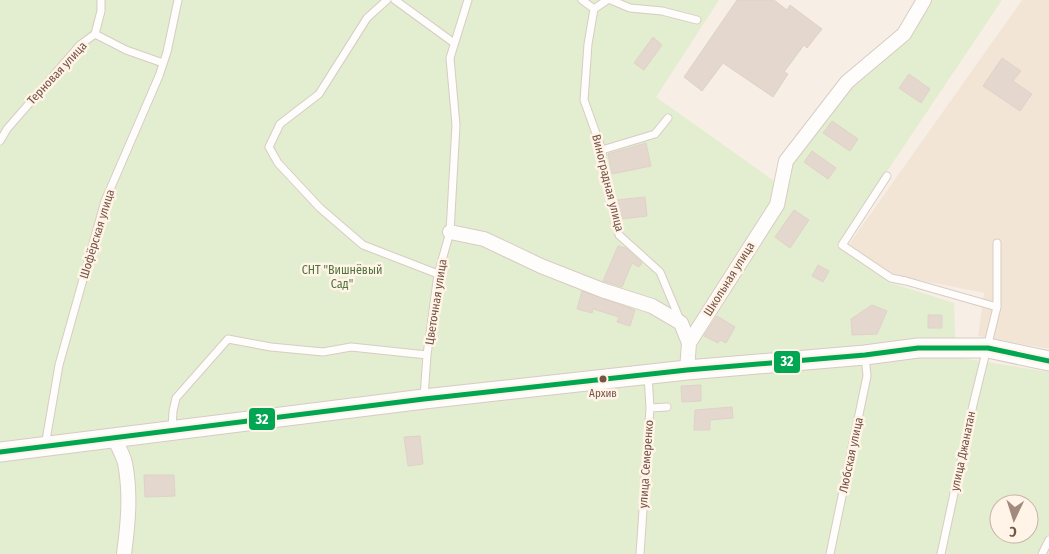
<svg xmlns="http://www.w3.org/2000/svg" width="1049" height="554" font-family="'Fira Sans Condensed',sans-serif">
	<rect width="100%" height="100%" fill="#f7efe6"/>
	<path fill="#f3e5d6" d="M1022,0H1049V349L978,336L984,293L893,275L847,247Z"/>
	<path fill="#e3edd0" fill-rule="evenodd" d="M0,0H719L656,97L777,183L920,0H1002L837,246L891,283L954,303L956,357L1049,372V554H0ZM999,504H1029V534H999Z"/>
	<path fill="#e3d7ce" stroke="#e0d2c8" d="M737,0H774L787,10L790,5L822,29L807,48L804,45L784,72L788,74L773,97L723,63L702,91L684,77Z
		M653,37L662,45L644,70L634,63Z
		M1002,58L1021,71L1013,81L1032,94L1020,111L983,86Z
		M909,74L930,89L921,103L899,88Z
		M832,121L858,139L850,151L823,133Z
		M646,143L651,166L612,174L608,154Z
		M812,151L836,168L828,179L804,162Z
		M645,197L647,216L621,219L617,200Z
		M794,210L809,220L790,248L775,237Z
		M618,246L626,248L642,263L639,267L632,263L622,287L603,281Z
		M818,265L829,271L823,282L812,276Z
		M582,291L635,310L630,326L617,322L619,317L593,309L592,313L577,309Z
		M872,305L887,311L877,334L852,335L851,319Z
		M928,315H942V328H928Z
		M717,316L735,327L726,343L720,340L718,343L704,336Z
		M701,385V401L682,402L681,386Z
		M732,407L733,418L710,420V430H694L695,410Z
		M420,436L423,464L408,466L404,437Z
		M144,475H174L175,496L145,497Z"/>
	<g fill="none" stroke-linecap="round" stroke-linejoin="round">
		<defs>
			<path id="lane" d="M387,0L367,18L319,94L280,124L269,147L278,163L320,208L363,245L438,274
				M395,0L454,43
				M582,0L594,9L588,44L584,100L602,150L603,167L619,235L660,272L680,320
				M611,0L630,8L662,11L697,20
				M594,9L607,0
				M95,34L126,50L163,63
				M0,141L7,129L80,45L95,34L101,11V0
				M602,150L655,134L668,118
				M887,176L842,245L891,278L906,281L997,307
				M424,397L427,355
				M650,408L667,407
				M172,429L173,411L176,398L228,339L271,347L323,352L351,347L427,355L438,274L450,232L456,125L450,58L468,0
				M45,446L59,365L105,201L159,76L167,52L178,0
				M640,554L650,408L648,375
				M830,554L867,376L865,355
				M941,554L973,405L997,307V243
				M1042,554L1049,540"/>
			<path id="street" d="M450,232L484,239L541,266L602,290L652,306L681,323L689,343L777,205L786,161L847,82L904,34L924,0
				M687,370L689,343
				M114,438C118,446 123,455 125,463C131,494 128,524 124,554"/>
			<path id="secondary" d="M0,452L424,399L687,370L865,355L918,348H988L1049,361"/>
		</defs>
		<use href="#lane" stroke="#d8ccc4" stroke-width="9"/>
		<use href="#street" stroke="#d8ccc4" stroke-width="16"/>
		<use href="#secondary" stroke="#d7cbc3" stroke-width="21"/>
		<use href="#lane" stroke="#fefdfb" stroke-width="7"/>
		<use href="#street" stroke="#fefdfb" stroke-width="14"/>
		<use href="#secondary" stroke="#fefdfb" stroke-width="19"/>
		<defs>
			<path id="bus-1" d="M0,452L424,399L687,370L865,355L918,348H988L1049,361"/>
		</defs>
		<use href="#bus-1" stroke="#fff4e7" stroke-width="9"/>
		<use href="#bus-1" stroke="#00a651" stroke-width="5"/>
	</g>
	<circle fill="#755446" stroke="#fff4e7" stroke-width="2" cx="603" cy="379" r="4.5"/>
	<g text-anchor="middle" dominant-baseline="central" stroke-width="5" stroke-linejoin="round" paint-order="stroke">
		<g font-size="11" fill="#755446" stroke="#fff4e7">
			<text x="603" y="393">Архив</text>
		</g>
		<g font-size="12" fill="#755446" stroke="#fff4e7">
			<text transform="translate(57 73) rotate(-47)">Терновая улица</text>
			<text transform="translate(608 183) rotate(76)">Виноградная улица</text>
			<text transform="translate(97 234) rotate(-73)">Шофёрская улица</text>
			<text transform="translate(729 279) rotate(-58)">Школьная улица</text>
			<text transform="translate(436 302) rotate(-81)">Цветочная улица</text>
			<text transform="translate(963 451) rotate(-78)">улица Джанатан</text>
			<text transform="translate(851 455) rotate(-78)">Любская улица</text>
			<text transform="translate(646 464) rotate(-86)">улица Семеренко</text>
		</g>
		<g font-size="12" fill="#4f763b" stroke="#fff4e7">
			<text x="342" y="270">СНТ "Вишнёвый<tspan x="342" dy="14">Сад"</tspan></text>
		</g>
	</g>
	<g stroke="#fff4e7" stroke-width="2">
		<rect x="773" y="350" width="28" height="24" rx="5" fill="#00a651"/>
		<rect x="248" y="407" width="28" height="24" rx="5" fill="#00a651"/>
	</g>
	<g font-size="14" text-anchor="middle" font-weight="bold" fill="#fff">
		<text x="787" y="366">32</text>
		<text x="262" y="424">32</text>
	</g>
	<g transform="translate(1014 519) rotate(184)"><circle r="24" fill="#fff4e7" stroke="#c8b4a7"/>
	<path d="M0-4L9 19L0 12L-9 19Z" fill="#a28a7e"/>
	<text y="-8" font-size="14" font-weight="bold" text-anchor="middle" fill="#755446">С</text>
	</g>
</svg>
